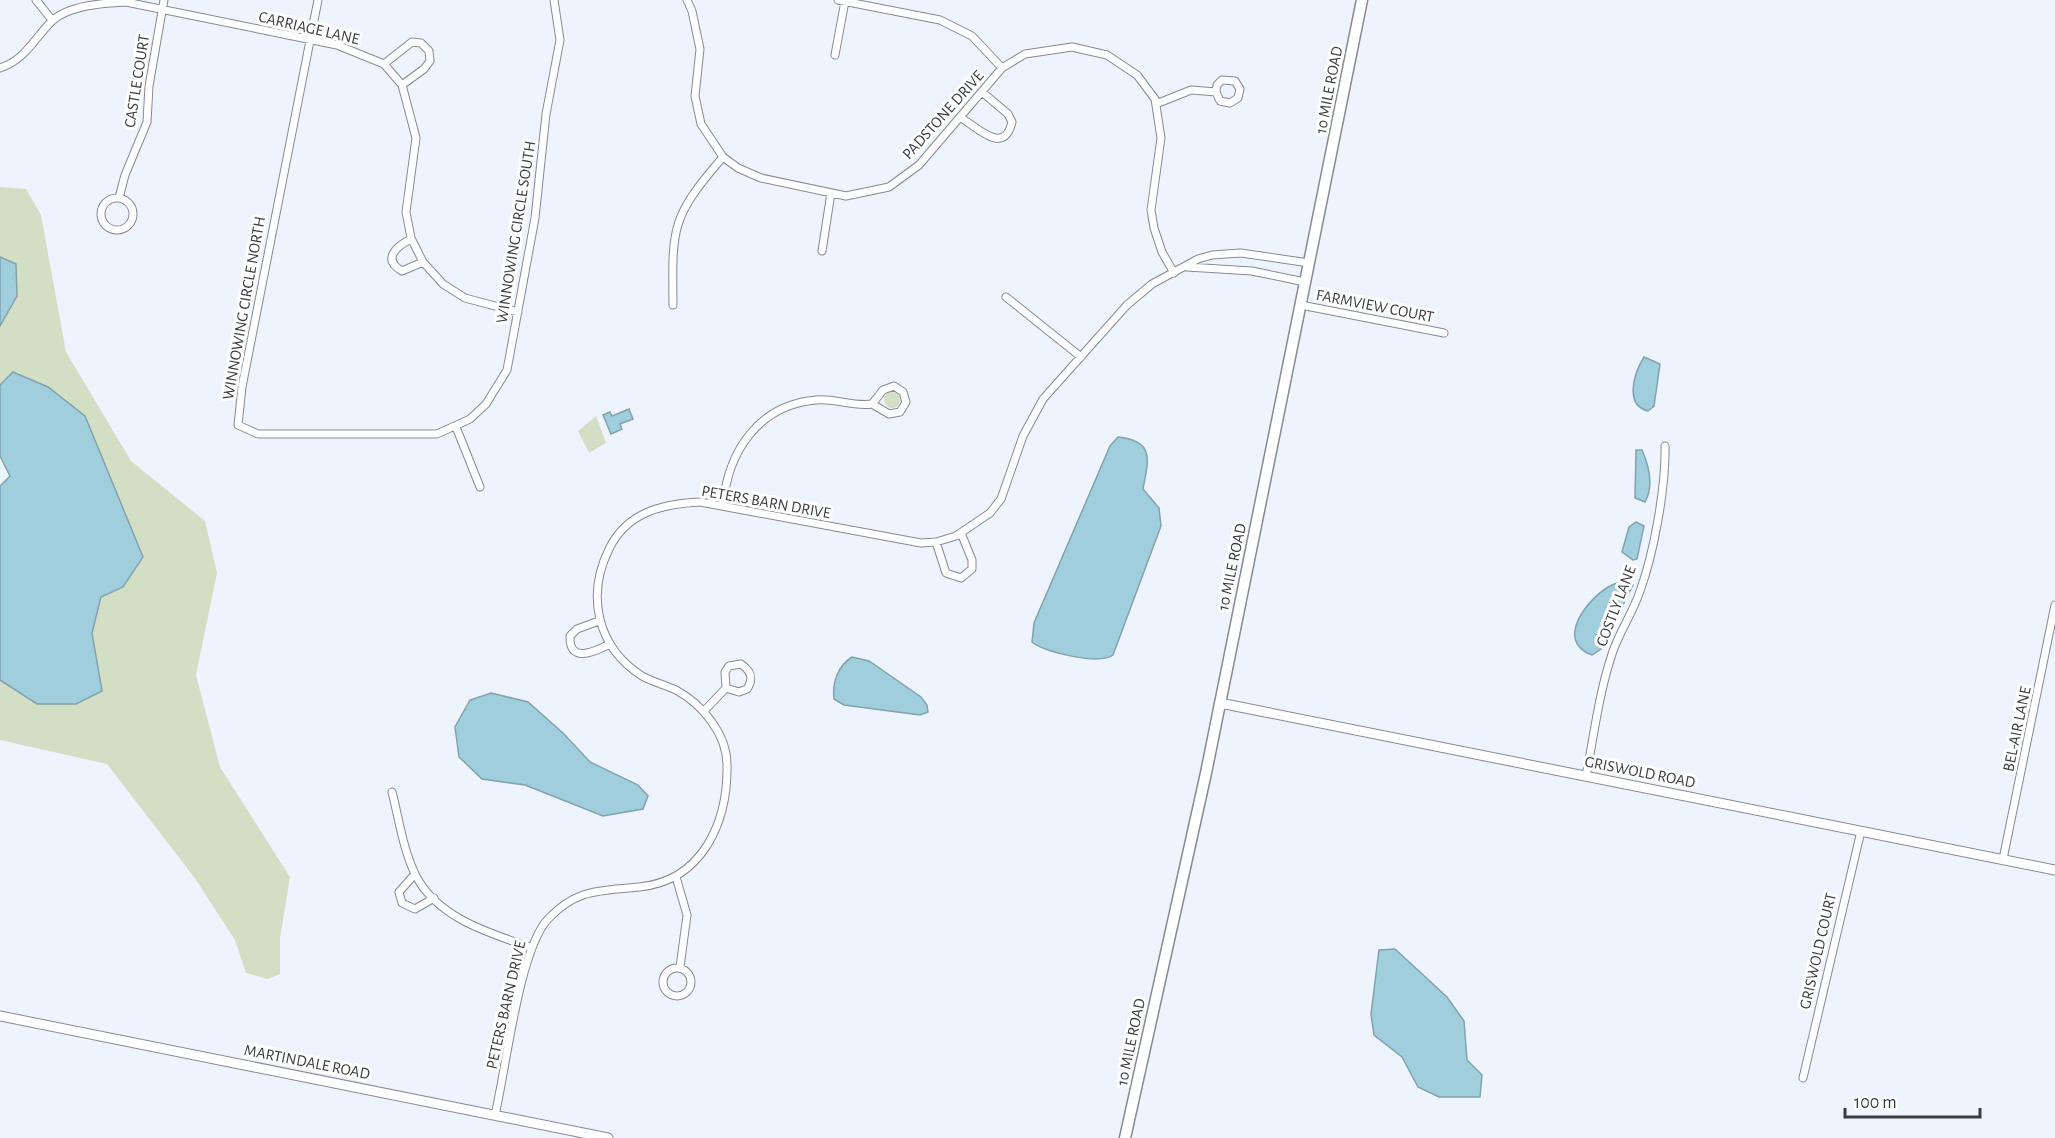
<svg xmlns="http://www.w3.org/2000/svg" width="2055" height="1138" font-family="'Alegreya Sans',sans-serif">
	<rect width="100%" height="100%" fill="#eef4fe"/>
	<path fill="#d3dfc5" d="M0,187L26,189L41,215L66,352L131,461L205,521L217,573L196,675L220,767L290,877L280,938V974L267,979L246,973L235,940L194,877L107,764L0,740V680L37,704L102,691L92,633L102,597L123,586L14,372L0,385V326L17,295L16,264L0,257Z
		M884 400a8 8 0 1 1 16 0a8 8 0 1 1-16 0Z
		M596,416L606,443L589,453L578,431Z"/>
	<path fill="#a1cedd" stroke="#82a2ae" stroke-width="1.5" d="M0,257L16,264L17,296L0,326Z
		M1644,357L1660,364L1654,406L1648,411C1624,405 1634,373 1644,357Z
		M13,372L48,387L85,416L143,557L123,587L101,597L92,633L102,691L76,704H37L0,680V486L10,476L0,456V385Z
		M629,409L633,419L620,424L622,429L611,434L603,415L610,412L612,416Z
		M1118,437C1156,441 1148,461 1143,489L1159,508L1161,526L1113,655C1100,665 1045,653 1032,642L1034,623L1110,446Z
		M1636,450H1642C1649,466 1654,486 1645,502L1635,498Z
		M1636,522L1644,526L1637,559L1633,560L1622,552L1629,527Z
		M1631,582L1633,585L1601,649L1592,655C1553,641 1589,596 1612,585C1617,582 1626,582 1631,582Z
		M852,657L869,661L921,697L927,705L928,712L920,715L844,705L834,699C832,682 838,666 852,657Z
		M491,693L528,702L564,734L590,762L638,785L648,796L643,809L603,816L525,785L482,779L459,757L455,727L470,700Z
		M1395,949L1447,997L1464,1021L1467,1060L1482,1075L1480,1097H1439L1418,1087L1402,1057L1374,1035L1371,1014L1379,950Z"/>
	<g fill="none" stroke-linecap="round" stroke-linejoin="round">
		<defs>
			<path id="minor" d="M36,0L52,20
				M318,0L242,387L238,425L258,434H437L470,419L486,404L507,370L535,218L546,114L560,40L554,0
				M687,0L692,11L700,49L695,96L701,124L723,157L738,168L761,178L846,196L889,187L919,165L1002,68L1025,54L1072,47L1107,55L1137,75L1155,99L1161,138L1151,210L1154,228L1162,252L1174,273
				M838,0L940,20L972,36L1002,68
				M835,55L845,1
				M384,64L412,42L421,43L429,51L430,61L424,69L402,85
				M0,68C25,60 34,39 51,22C68,5 104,3 126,2L337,45L384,64L402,85L416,138L406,212L411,238L423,262L443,284L465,298L518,312
				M1156,104L1191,90L1216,92L1220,101L1230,103L1238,98L1240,89L1235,81L1222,80L1217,85L1216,92
				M960,117C978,128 1004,156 1012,122L1008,114L982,92
				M119,198L125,175L147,122L149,86L164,0
				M101 214a16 16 0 1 1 32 0a16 16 0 1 1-32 0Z
				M411,239C397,246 381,259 402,271L423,262
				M822,251L831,193
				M1187,267L1252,271L1305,282
				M1006,297L1081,357
				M673,305C672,227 671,217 723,157
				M1301,305L1444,333
				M894,386L903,392L906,402L900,412L889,414L872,404L883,390Z
				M456,427L480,487
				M723,505C728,452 758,405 816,400C835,398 853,407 872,404
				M936,542L946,573L961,578L972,569V560L961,533
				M599,621L577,629L570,636C569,664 594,652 610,644
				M704,711L726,688L725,672L729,666L741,664C751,671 754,678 747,689L739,692L726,688
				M1586,776C1594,735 1599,693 1612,654C1619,632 1633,613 1640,591C1654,553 1666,486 1665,446
				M392,792C399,819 403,850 416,876C438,918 489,933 530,947
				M2003,859L2055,605
				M415,874L399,892L402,903L415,909L434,898
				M676,877L687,915L680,967
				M663 982a14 14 0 1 1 28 0a14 14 0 1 1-28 0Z
				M1803,1078L1861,831
				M495,1115C506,1069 519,950 548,919C577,888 601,891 639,887C702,881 728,823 727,765C727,734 702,704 676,690C665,685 653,682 642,676C597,647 586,596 609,549C627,512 662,504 700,502L921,543L936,542L956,536L990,513L1001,499L1023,436L1043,399L1127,305L1152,284L1198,259L1212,255L1241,253L1309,263"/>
			<path id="tertiary" d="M1220,703L2055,870
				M0,1016L608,1138"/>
			<path id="secondary" d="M1125,1138L1206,773L1362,0"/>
		</defs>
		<use href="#minor" stroke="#858a93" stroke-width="9"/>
		<use href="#tertiary" stroke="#858a93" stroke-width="11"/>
		<use href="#secondary" stroke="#858a93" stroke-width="13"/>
		<use href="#minor" stroke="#fff" stroke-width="7"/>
		<use href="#tertiary" stroke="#fff" stroke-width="9"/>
		<use href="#secondary" stroke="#fff" stroke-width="10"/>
	</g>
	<g text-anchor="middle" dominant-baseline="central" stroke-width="6" stroke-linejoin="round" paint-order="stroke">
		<g font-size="16" fill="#3a3c40" stroke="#fff">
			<text transform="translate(309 28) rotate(13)">CARRIAGE LANE</text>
			<text transform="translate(137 81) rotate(-81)">CASTLE COURT</text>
			<text transform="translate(1329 90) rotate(-79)">10 MILE ROAD</text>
			<text transform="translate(943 115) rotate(-48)">PADSTONE DRIVE</text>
			<text transform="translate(516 232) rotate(-81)">WINNOWING CIRCLE SOUTH</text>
			<text transform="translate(1375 306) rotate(11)">FARMVIEW COURT</text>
			<text transform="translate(244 308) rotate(-80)">WINNOWING CIRCLE NORTH</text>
			<text transform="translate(766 502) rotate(10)">PETERS BARN DRIVE</text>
			<text transform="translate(1232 567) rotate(-78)">10 MILE ROAD</text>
			<text transform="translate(1616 606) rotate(-69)">COSTLY LANE</text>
			<text transform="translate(2017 729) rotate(-78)">BEL-AIR LANE</text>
			<text transform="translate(1640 772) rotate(11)">GRISWOLD ROAD</text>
			<text transform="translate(1818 951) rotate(-77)">GRISWOLD COURT</text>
			<text transform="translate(506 1005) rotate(-77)">PETERS BARN DRIVE</text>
			<text transform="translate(1131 1042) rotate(-78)">10 MILE ROAD</text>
			<text transform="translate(307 1062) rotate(11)">MARTINDALE ROAD</text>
		</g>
	</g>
	<path d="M1845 1108v9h135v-9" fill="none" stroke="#3a3c40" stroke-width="3"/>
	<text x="1854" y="1108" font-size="18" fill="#3a3c40" stroke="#ffffff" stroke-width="4.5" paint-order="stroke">100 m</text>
</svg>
